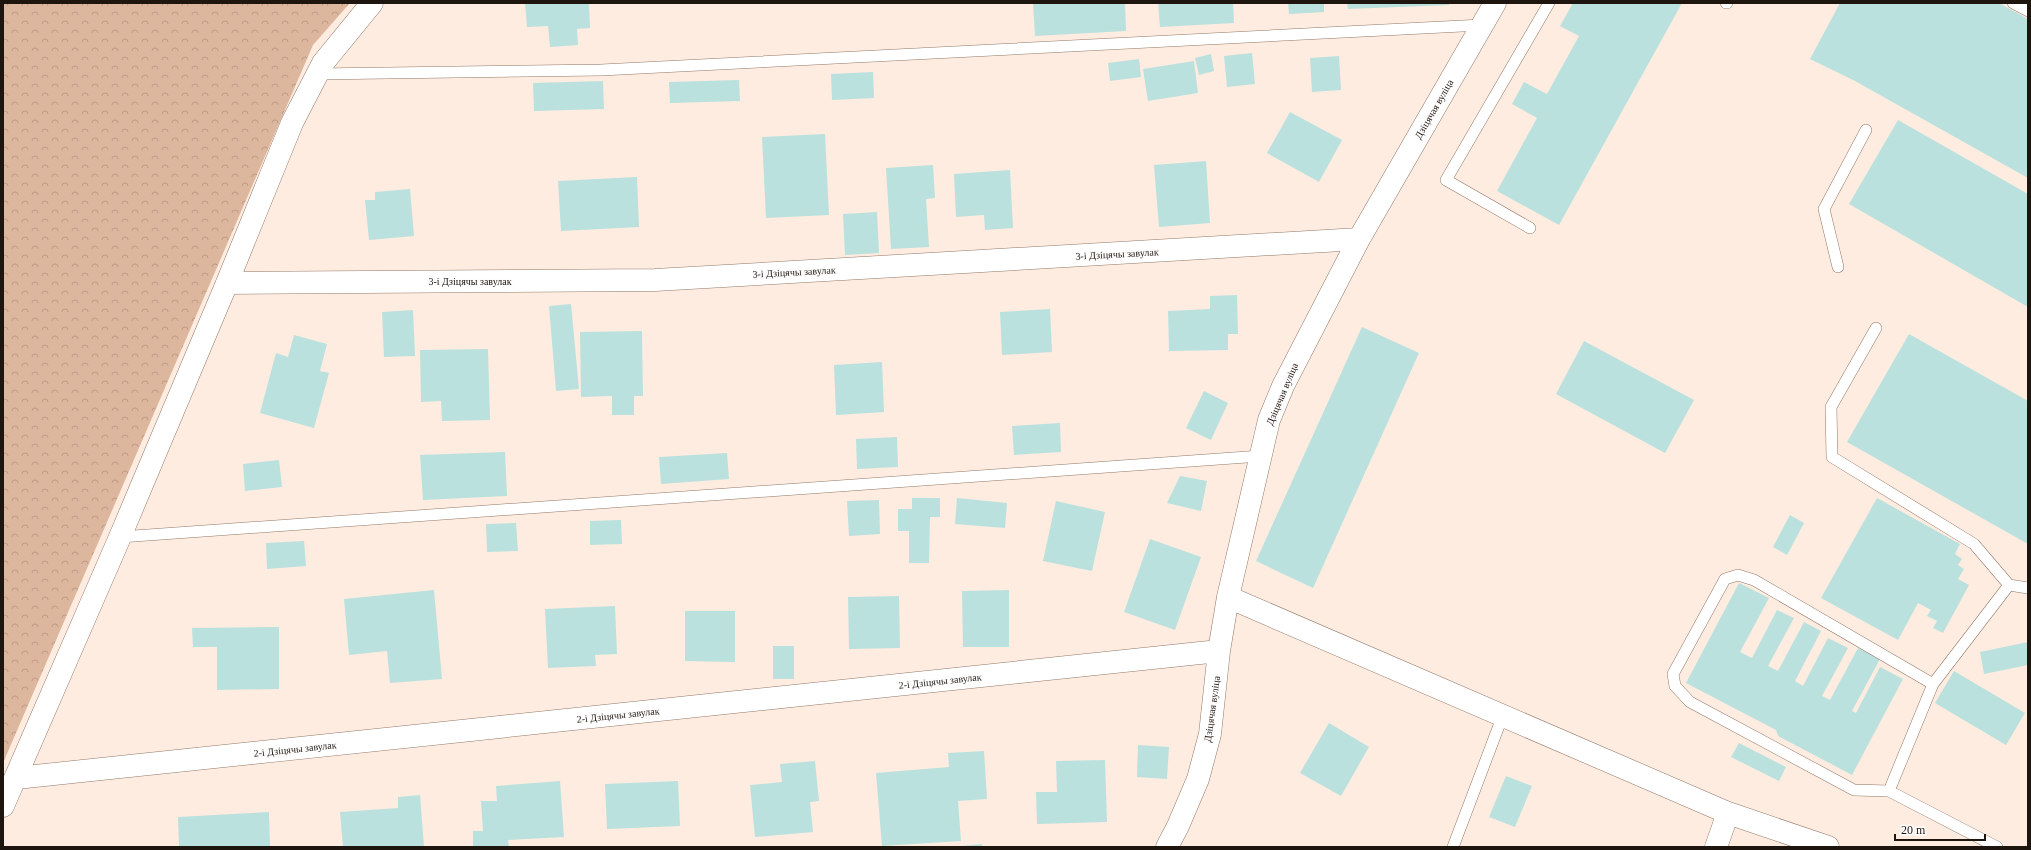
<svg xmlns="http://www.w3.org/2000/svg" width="2031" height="850" font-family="Georgia,serif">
	<defs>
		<pattern id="forest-crowns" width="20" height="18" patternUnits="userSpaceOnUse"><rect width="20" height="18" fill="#ddb69e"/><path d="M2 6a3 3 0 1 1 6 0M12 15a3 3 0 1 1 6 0" fill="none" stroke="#bd9c87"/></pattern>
	</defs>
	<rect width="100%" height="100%" fill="#feece1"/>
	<path fill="url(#forest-crowns)" d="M3,3H350L313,45L3,763Z"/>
	<path fill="#bae1dd" d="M525,3H589L590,28L577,29L578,45L550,47L548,26L527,27Z
		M1033,3H1125L1126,31L1035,36Z
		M1158,3H1233L1234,23L1160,27Z
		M1288,3H1324V12L1289,14Z
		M1347,3H1449V5L1348,9Z
		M1573,3H1682L1559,225L1497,191L1537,118L1512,104L1524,82L1547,94L1579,36L1560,26Z
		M1840,3H1999L2028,19V178L1855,81L1810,59Z
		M1252,53L1255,84L1227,87L1224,56Z
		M1211,54L1214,71L1199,75L1195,58Z
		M1339,56L1341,90L1312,92L1310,58Z
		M1139,59L1141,77L1110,81L1108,63Z
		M1194,61L1198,93L1148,101L1143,69Z
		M873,72L874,98L832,100L831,74Z
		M739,80L740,101L670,103L669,82Z
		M603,81L604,109L534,111L533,83Z
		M1290,112L1342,140L1319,182L1267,153Z
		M1898,120L2028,194V307L1849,204Z
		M825,134L829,215L766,218L762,137Z
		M1206,161L1210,223L1159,227L1154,165Z
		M933,165L935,198L926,199L929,247L891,249L886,168Z
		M1010,170L1013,228L985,230L984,215L956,217L954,174Z
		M637,177L639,227L561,231L558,181Z
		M410,189L414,236L369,240L365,200H375V192Z
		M877,212L879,253L845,255L843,214Z
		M1237,295L1238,334H1228V350L1169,351L1168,311L1210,309V296Z
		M571,304L579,389L556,391L549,306Z
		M1050,309L1052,352L1002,355L1000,312Z
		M413,310L415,356L384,357L382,312Z
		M1362,327L1419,353L1313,588L1256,561Z
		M642,331L643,396H634V415H612V396L581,397L580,332Z
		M1909,334L2028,401V544L1847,442Z
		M294,335L327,344L320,371L329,373L314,428L260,413L276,353L288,357Z
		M1584,341L1694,400L1665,453L1556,394Z
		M488,349L490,420L442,421L441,401L421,402L420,350Z
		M882,362L884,412L836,415L834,365Z
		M1204,391L1228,403L1211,440L1186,428Z
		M1060,423L1061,452L1014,455L1012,426Z
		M897,437L898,467L857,469L856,439Z
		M505,452L507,496L423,500L420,455Z
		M727,453L729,479L661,484L659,457Z
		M279,460L282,487L245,491L243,464Z
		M1180,476L1207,481L1201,511L1167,503Z
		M912,498H940V517H930L929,563H909V531H898V509H912Z
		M957,498L1007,503L1005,528L955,524Z
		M1877,498L1960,544L1955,554L1962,559L1958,565L1964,569L1958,579L1969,585L1943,633L1933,628L1937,621L1927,616L1931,610L1918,603L1898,640L1821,598Z
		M879,500L880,534L849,536L847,501Z
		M1056,501L1105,512L1092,571L1043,561Z
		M1790,515L1804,523L1787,555L1773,547Z
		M621,520L622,544L590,545V521Z
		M516,523L518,551L487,552L486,524Z
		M1150,539L1201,557L1175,630L1124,612Z
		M304,541L306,566L267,569L266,543Z
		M1739,583L1769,598L1740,652L1752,658L1777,610L1794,618L1768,666L1778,671L1804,622L1821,631L1795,681L1803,686L1828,638L1848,648L1822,696L1830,700L1858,648L1880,659L1852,711L1856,713L1880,667L1903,679L1852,775L1778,736L1776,730L1686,683Z
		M434,590L442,679L390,683L387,651L349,655L344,599Z
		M1009,590V647H963L962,591Z
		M899,596L900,648L849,649L848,597Z
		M615,606L617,654L595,655L596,666L548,668L545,609Z
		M685,611H735V662L685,661Z
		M279,627V689L217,690V647H193L192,628Z
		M2028,642V665L1984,674L1980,652Z
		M773,646H794V679H773Z
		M1954,671L2025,713L2006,745L1935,703Z
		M1329,723L1369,747L1341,796L1300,773Z
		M1739,743L1786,767L1779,781L1731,757Z
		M1138,745L1169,747L1167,779L1137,777Z
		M984,751L987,799L958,801L961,841L882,846L876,773L949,767L948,753Z
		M1105,760L1107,822L1037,824L1036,792H1057L1056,761Z
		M815,761L819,801L810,802L813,832L755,837L750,785L782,782L780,764Z
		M1506,776L1532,786L1515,827L1489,817Z
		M560,781L564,837L508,840L509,847H473V831H483L481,801H497L496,786Z
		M678,781L680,826L607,829L605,784Z
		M420,795L424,847H343L340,812L398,808V797Z
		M269,812L270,847H179L178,817Z
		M982,844V847H960V846Z"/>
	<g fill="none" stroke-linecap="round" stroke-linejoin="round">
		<defs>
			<path id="lane" d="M1726,3H1727
				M2013,3L2028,11
				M317,74L601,70L1482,25
				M1530,228L1446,180L1549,3
				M1838,267L1824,209L1866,130
				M1876,328L1831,407L1832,457L1974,544L2009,585L1933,684L1889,791L1997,847
				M120,537L1261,456
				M2009,585L2028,588
				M1889,791L1854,790L1690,702L1675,686L1673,674L1725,579L1738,575L1754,580L1933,684
				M1453,847L1503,715"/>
			<path id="street" d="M227,283L655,280L1359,239
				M1228,597L1728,813L1828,847
				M16,778L1219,651
				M3,806L120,537L227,283L292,123L323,63L372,3
				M1167,847L1178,826L1198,779L1210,734L1219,651L1228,597L1269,420L1283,386L1359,239L1495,3
				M1716,847L1728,813"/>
		</defs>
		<use href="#lane" stroke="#937968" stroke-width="12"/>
		<use href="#street" stroke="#937968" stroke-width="23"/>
		<use href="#lane" stroke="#fff" stroke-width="11"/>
		<use href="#street" stroke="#fff" stroke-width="22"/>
	</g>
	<g text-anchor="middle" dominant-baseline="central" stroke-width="4" stroke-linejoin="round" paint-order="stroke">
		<g font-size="10" fill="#1f150f" stroke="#fdfdfd">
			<text transform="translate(1434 109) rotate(-60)">Дзіцячая вуліца</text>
			<text transform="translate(1117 254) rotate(-3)">3-і Дзіцячы завулак</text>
			<text transform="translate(794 272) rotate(-3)">3-і Дзіцячы завулак</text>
			<text x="470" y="281">3-і Дзіцячы завулак</text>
			<text transform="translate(1282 394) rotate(-67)">Дзіцячая вуліца</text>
			<text transform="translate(940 681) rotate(-6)">2-і Дзіцячы завулак</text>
			<text transform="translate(1212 709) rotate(-82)">Дзіцячая вуліца</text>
			<text transform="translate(618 715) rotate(-6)">2-і Дзіцячы завулак</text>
			<text transform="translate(295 749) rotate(-6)">2-і Дзіцячы завулак</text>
		</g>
	</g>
	<rect width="2031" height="850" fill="none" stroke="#1f150f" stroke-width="8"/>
	<path d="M1895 834v6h90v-6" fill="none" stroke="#1f150f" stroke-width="2"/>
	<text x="1901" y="834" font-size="12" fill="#1f150f" stroke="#fdfdfd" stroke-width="3" paint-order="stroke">20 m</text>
</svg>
